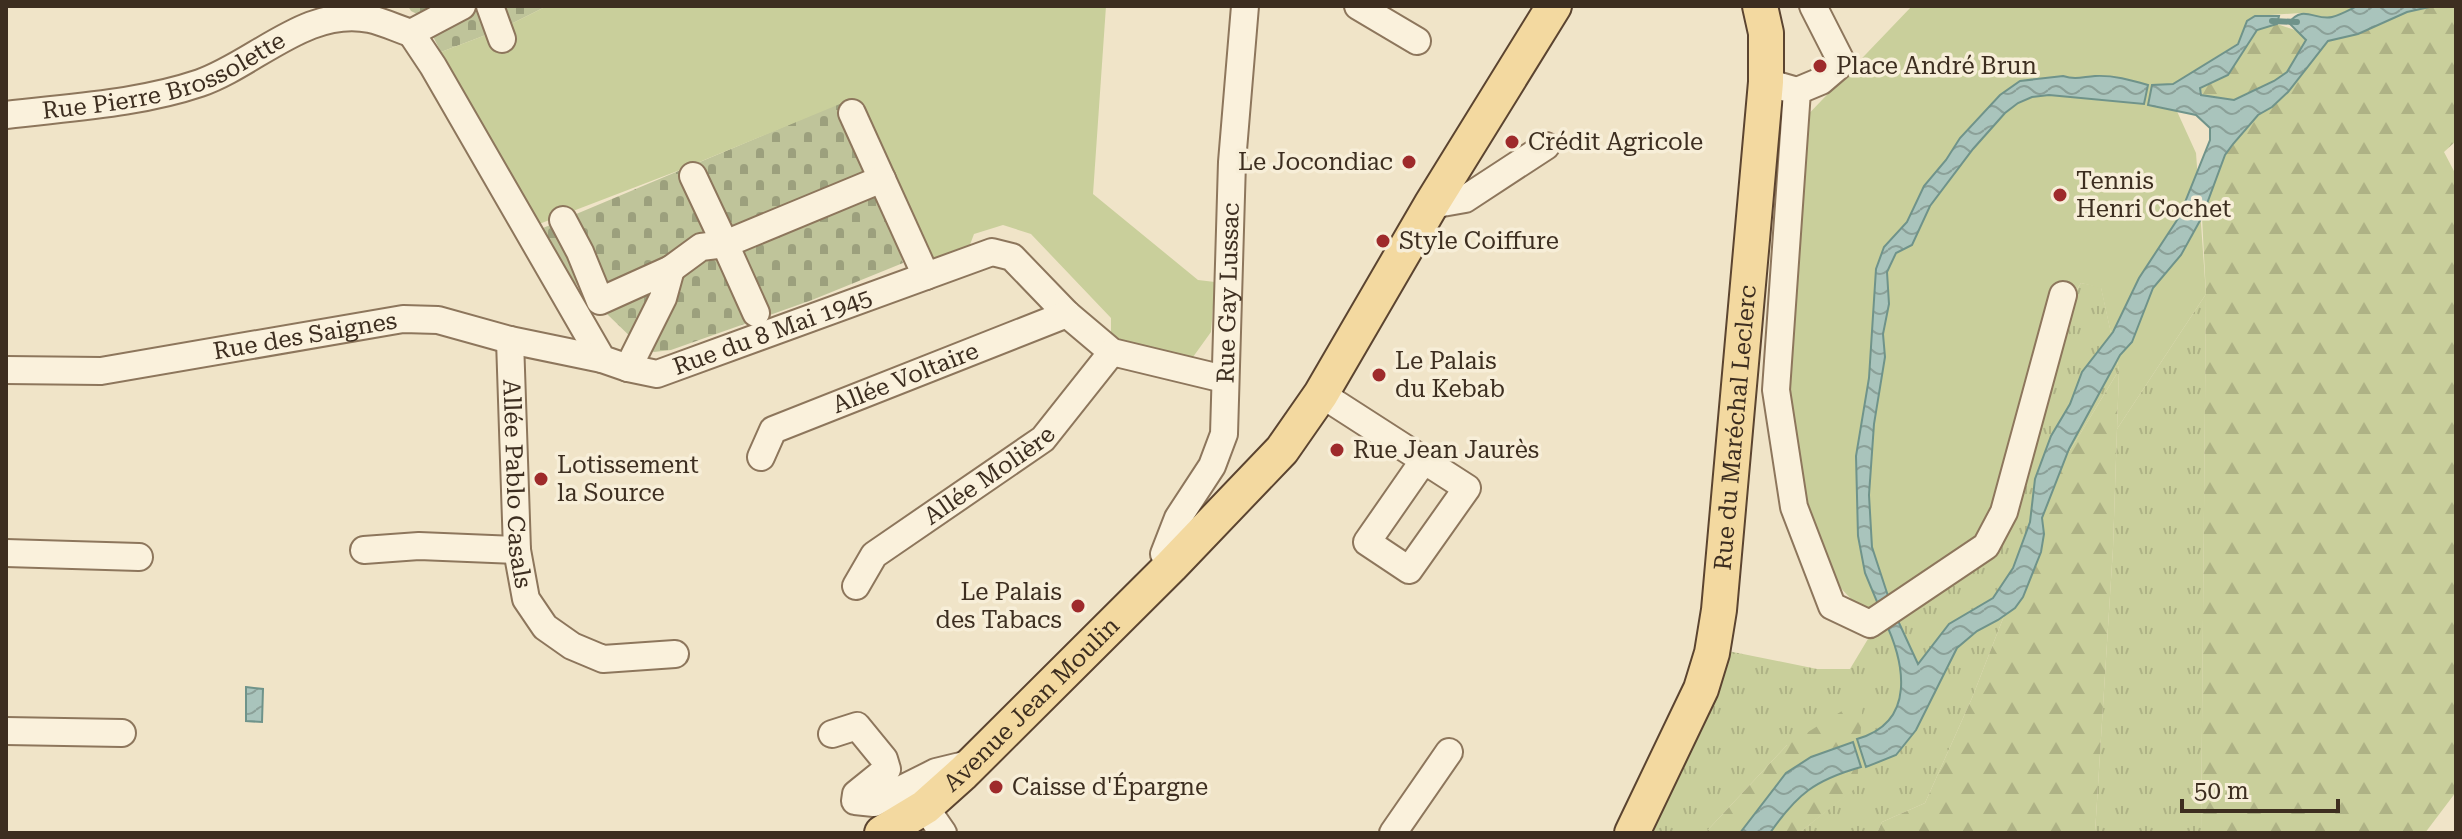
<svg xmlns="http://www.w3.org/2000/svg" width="2462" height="839" font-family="'Roboto Serif',serif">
	<defs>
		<pattern id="grass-tufts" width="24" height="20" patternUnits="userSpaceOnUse" patternTransform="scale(2)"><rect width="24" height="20" fill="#c9cf9b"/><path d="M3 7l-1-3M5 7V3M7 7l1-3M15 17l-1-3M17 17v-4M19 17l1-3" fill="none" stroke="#aeb285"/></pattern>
		<pattern id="forest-firs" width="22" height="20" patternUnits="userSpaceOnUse" patternTransform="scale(2)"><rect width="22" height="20" fill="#c9cf9b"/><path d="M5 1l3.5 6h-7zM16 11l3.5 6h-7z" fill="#aeb285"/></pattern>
		<pattern id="cemetery-stones" width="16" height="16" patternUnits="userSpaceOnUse" patternTransform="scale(2)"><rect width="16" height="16" fill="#bfc49a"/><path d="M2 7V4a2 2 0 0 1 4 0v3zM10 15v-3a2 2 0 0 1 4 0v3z" fill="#9ca07d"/></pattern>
		<pattern id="water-waves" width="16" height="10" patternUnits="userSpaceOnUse" patternTransform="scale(2)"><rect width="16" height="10" fill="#a9c4bc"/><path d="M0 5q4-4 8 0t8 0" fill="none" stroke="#8ba098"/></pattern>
	</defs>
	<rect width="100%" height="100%" fill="#f0e4c8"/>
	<path fill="url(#grass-tufts)" d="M2081,283L2101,287L2119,370L2066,457L1972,698L1925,803L1882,822L1877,833H1799L1857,786L1787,745L1705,833H1651L1703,725L1728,651L1817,669H1850Z
		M2206,294L2201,833H2095L2113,548L2117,429Z"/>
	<path fill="url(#forest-firs)" d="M2434,6H2456V141L2444,152L2456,175V792L2425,833H2201L2206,294L2202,217L2225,155L2200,88L2228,75L2257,30L2277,24L2328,41L2358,34L2407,12Z
		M2119,370L2113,548L2095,833H1877L1882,822L1925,803L1972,698L2066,457Z
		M1863,698L1857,787L1799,833H1705L1787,745Z"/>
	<path fill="url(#cemetery-stones)" d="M408,6H547L499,30L441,52L423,17L411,11Z
		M852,98L918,248L901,256L903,263L812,300L671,350L654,352L641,347L573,281L543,228Z"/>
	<path fill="#c9cf9b" d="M547,6H1106L1093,194L1198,280L1215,282L1211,332L1193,357L1154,354L1111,335V318L1031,234L1003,225L974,234L968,250L930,261L852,99L680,170L539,224L441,52L499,30Z
		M1912,6H2357L2329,19L2301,13L2255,16L2247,22L2238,43L2173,84L2165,85L2196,153L2206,294L2117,429L2119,370L2101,288L2081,283L2065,308L2002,524L1878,615L1852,600L1836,583L1811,533L1783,392L1799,124Z"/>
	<path fill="url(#water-waves)" stroke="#6f938a" stroke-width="2" d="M2357,6H2434L2407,12L2358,34L2328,41L2288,92L2272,107L2258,115L2233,144L2225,155L2202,217L2181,255L2153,288L2132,342L2120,355L2069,449L2042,518L2044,534L2041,552L2023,597L2015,608L1998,620L1977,631L1957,648L1916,730L1896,755L1866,767L1857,739C1917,722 1905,663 1884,619L1894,612L1918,664L1949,624L1993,598L2013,568L2030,522L2035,479L2051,436L2070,404L2082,372L2113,332L2139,278L2179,217L2210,140V128L2196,115L2148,105L2152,85L2173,84L2238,44L2247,21L2255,16H2279L2277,24L2257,30L2228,75L2200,88L2201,95L2234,100L2274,81L2287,72L2306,40L2289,23C2302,4 2316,21 2332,17C2340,15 2349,10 2357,6Z
		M2063,76C2076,80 2082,77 2095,76C2113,75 2131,80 2148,85L2144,104L2049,95L2032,97L2018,103L2005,113L1973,149L1930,206L1912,245L1896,253L1887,272L1889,304L1883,334L1885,357L1874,424L1869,495L1872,547L1890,602L1880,609L1865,573L1858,536L1856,456L1869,378L1876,269L1884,247L1907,222L1924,186L1946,160L1960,138L2000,95L2020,81Z
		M246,687L263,689L262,722L246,721Z
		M1853,742L1861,767C1815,780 1797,794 1770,833H1740L1786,773L1811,757Z"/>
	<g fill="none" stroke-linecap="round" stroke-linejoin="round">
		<path stroke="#6f938a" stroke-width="6" d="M2272,21L2297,22"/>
		<defs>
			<g id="minor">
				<path d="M490,6L502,39"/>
				<path d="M1358,6L1417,41"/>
				<path id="s1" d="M411,33L433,66L602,359L628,368L657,374L992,252L1012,257L1067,314L1112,352L1224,379"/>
				<path d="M411,33L462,6"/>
				<path d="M1766,82L1797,91L1776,390L1794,507L1832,606L1870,624L1986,546L2004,512L2063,295"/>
				<path d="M1797,91L1821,81L1842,63L1813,6"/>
				<path d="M852,113L926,276"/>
				<path id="s2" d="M6,115C71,107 138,104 200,83C255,64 307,6 370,19C384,22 398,29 411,33"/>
				<path d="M1431,205L1465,199L1546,146"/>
				<path d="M563,220L580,252L600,301L671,269L663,298L628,368"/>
				<path d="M671,269L701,247L725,244L693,176"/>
				<path d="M756,313L725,244L882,179"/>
				<path id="s3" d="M510,340L517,550L526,599L545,627L572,646L603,659L675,654"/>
				<path id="s4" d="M6,370L101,371L403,319L438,320L510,340L602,359"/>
				<path d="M1321,394L1467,488L1409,570L1367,542L1424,460"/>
				<path id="s5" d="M761,457L773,430L1067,314"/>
				<path d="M364,550L419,546L517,550"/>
				<path d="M6,553L139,557"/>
				<path id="s6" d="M1171,566L1164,554L1178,518L1212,466L1224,434L1232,162L1245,6"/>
				<path id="s7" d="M856,586L874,555L1043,439L1112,352"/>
				<path d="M6,731L122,733"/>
				<path d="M832,734L857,726L884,759L887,769L856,794L855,801L874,803L936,772L973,763"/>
				<path d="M925,807L943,833"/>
				<path d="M1393,833L1449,752"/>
			</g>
			<g id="major">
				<path id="s8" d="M882,833L925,807L963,773L1171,566L1282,450L1321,394L1431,205L1554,6"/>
				<path id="s9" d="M1632,833L1701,689L1712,653L1719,610L1766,82V33L1760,6"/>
			</g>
		</defs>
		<use href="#minor" stroke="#8d765c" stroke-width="30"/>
		<use href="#major" stroke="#5b4430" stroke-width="38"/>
		<use href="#minor" stroke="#faf1dc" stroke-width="26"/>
		<use href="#major" stroke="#f3d9a0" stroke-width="34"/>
	</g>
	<g fill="#9e2a2b" stroke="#f7eed8" stroke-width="3">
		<circle cx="1820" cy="66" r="8"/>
		<circle cx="1512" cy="142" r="8"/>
		<circle cx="1409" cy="162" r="8"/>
		<circle cx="2060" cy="195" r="8"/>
		<circle cx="1383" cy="241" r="8"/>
		<circle cx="1379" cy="375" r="8"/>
		<circle cx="1337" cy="450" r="8"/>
		<circle cx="541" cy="479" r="8"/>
		<circle cx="1078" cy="606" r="8"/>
		<circle cx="996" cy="787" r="8"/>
	</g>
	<g text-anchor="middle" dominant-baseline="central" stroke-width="7" stroke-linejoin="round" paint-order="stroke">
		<g font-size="24" fill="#3d2e20" stroke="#f7eed8" text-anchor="start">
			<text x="1836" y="66">Place André Brun</text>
			<text x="1528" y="142">Crédit Agricole</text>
			<text x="1393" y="162" text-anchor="end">Le Jocondiac</text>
			<text x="2076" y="181">Tennis<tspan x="2076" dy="28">Henri Cochet</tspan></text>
			<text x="1399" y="241">Style Coiffure</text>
			<text x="1395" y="361">Le Palais<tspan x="1395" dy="28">du Kebab</tspan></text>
			<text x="1353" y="450">Rue Jean Jaurès</text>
			<text x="557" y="465">Lotissement<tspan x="557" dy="28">la Source</tspan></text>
			<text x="1062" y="592" text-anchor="end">Le Palais<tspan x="1062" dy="28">des Tabacs</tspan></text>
			<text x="1012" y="787">Caisse d'Épargne</text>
		</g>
		<g font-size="24" fill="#3d2e20" stroke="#f7eed8">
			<text stroke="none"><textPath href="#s2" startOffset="164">Rue Pierre Brossolette</textPath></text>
			<text stroke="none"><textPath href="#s6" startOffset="290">Rue Gay Lussac</textPath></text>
			<text stroke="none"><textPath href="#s1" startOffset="558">Rue du 8 Mai 1945</textPath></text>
			<text stroke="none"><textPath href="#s4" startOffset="302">Rue des Saignes</textPath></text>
			<text stroke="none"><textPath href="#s5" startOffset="172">Allée Voltaire</textPath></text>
			<text stroke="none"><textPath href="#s9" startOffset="424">Rue du Maréchal Leclerc</textPath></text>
			<text stroke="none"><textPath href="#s7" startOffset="176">Allée Molière</textPath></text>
			<text stroke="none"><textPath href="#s3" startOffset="144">Allée Pablo Casals</textPath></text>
			<text stroke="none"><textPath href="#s8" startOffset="198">Avenue Jean Moulin</textPath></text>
		</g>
	</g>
	<rect width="2462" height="839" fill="none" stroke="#3d2e20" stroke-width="16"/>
	<path d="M2182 799v12h156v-12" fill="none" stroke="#3d2e20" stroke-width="4"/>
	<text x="2194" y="799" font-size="24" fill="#3d2e20" stroke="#f7eed8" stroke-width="6" paint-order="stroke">50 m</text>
</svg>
